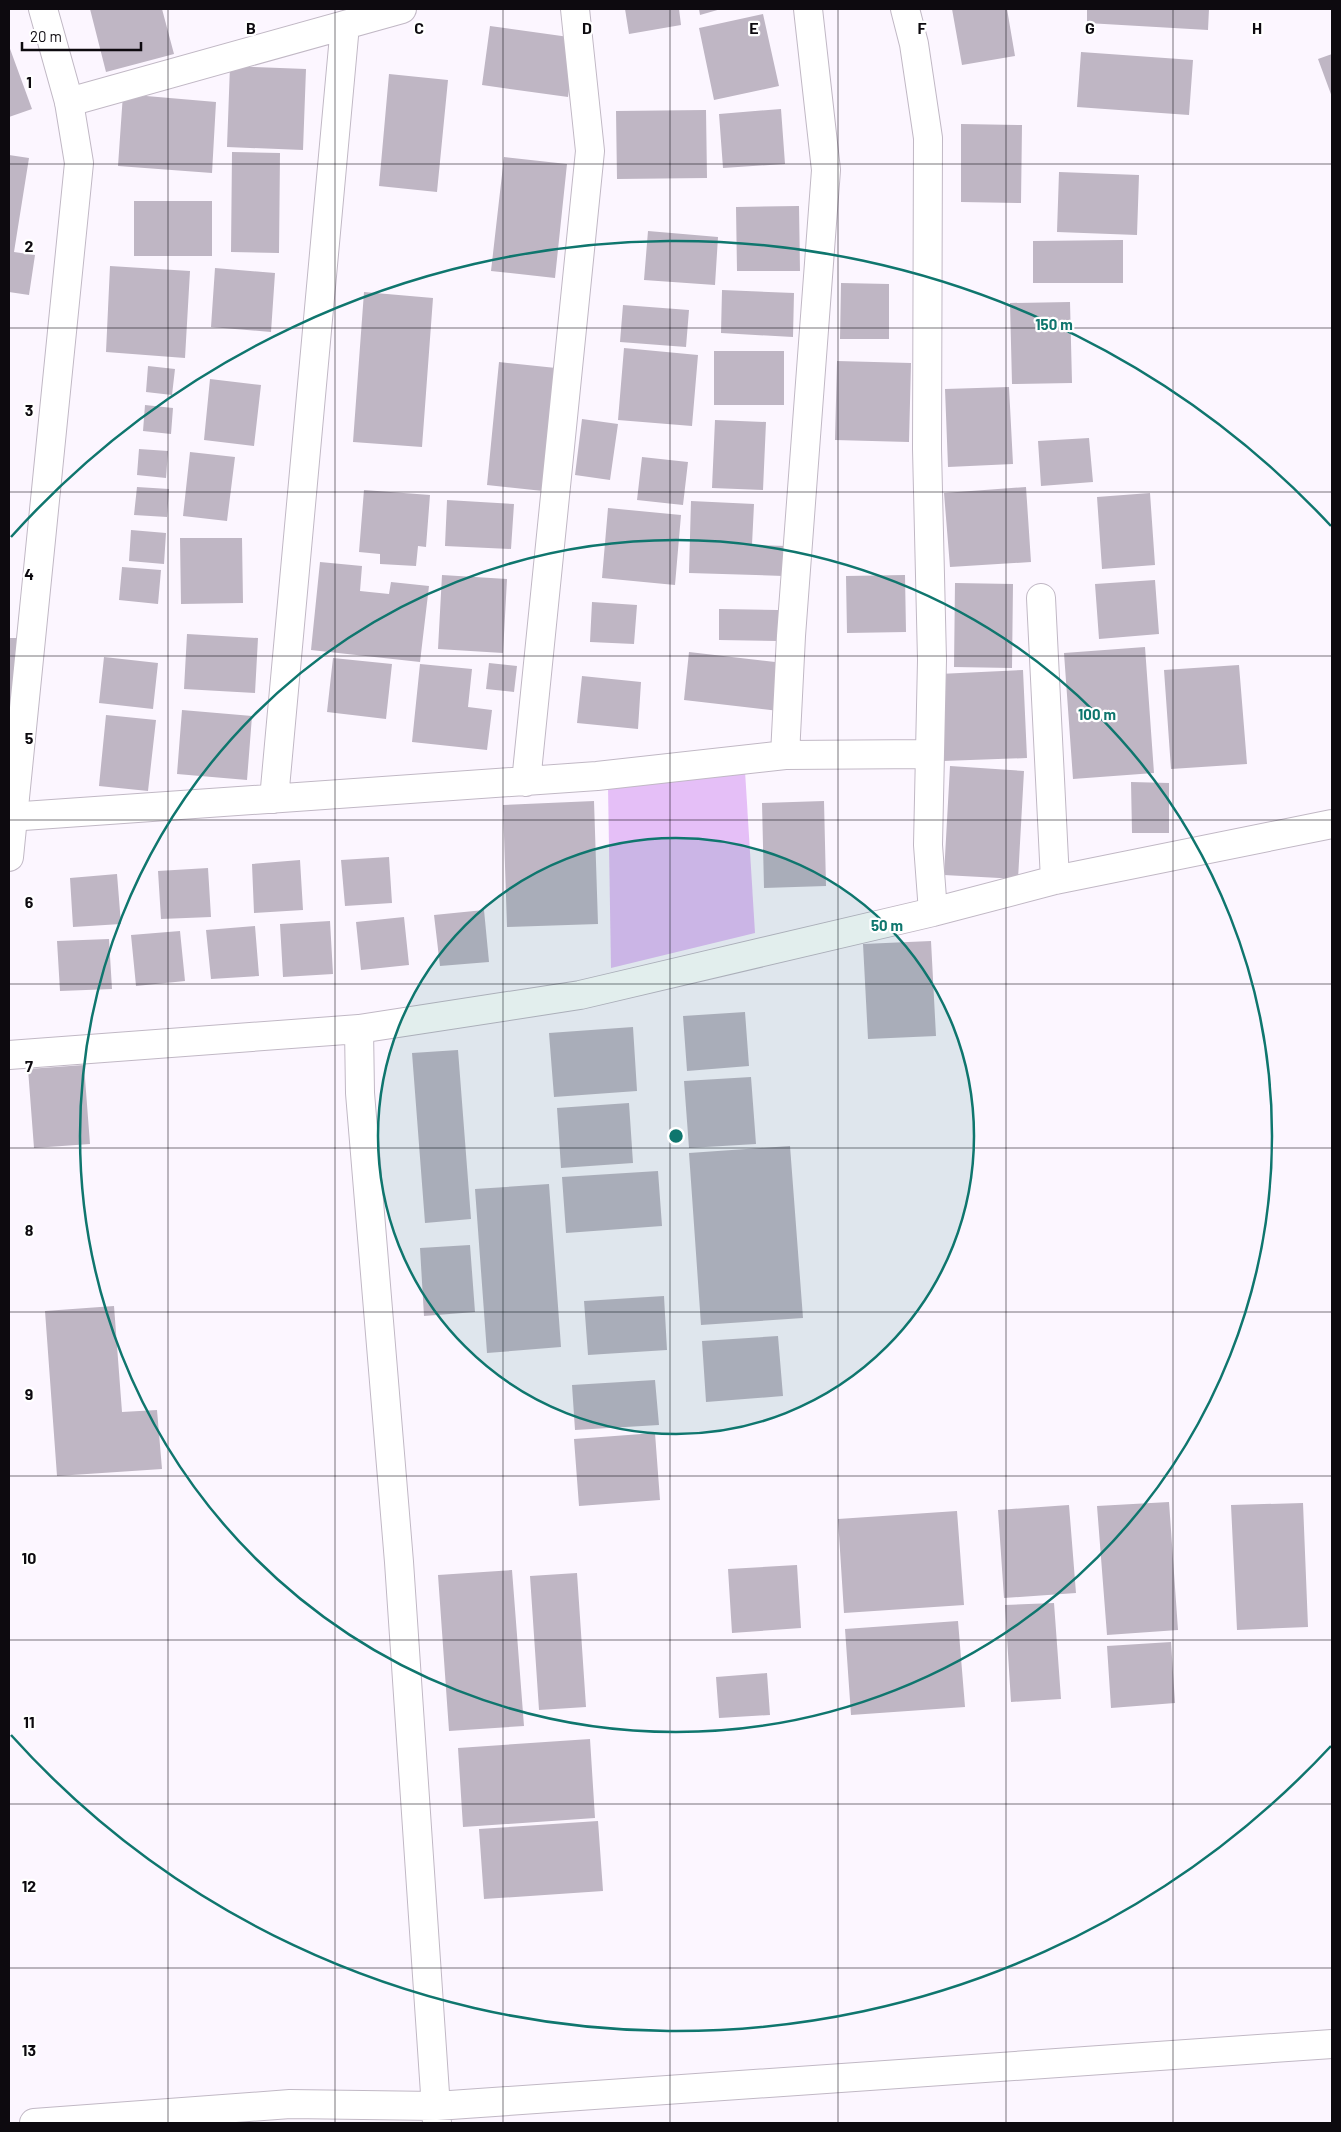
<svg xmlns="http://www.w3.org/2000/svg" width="1341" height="2132" font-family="Barlow,sans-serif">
	<rect width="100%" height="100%" fill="#fcf6ff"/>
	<path fill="#e5bff7" d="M745,771L755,933L611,968L608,786Z"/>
	<path fill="#bfb6c4" d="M90,9H162L174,54L106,72Z
		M625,9H679L681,25L629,34Z
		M699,9H721L700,15Z
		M952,9H1007L1015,56L962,65Z
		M1087,9H1209L1208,30L1087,23Z
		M763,14L779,86L714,100L699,28Z
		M490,26L576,38L568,97L482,85Z
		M9,46L32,109L9,117Z
		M1081,52L1193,60L1189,115L1077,107Z
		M1332,54V97L1318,59Z
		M230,66L306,69L303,150L227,147Z
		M389,74L448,80L437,192L379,186Z
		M123,94L216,102L212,173L118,166Z
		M781,109L785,164L723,168L719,114Z
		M706,110L707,178L617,179L616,111Z
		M961,124L1022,125L1021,203L961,202Z
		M232,152L280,153L279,253L231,252Z
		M9,155L29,158L14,252L35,255L29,295L9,292Z
		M504,157L567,164L555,278L491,271Z
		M1059,172L1139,175L1137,235L1057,232Z
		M134,201H212V256H134Z
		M799,206L800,271H737L736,207Z
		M648,231L718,237L715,285L644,280Z
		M1123,240V283H1033V241Z
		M110,266L190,271L185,358L106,352Z
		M215,268L275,273L271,332L211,327Z
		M841,283L889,284V339H840Z
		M722,290L794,293L793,337L721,333Z
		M364,292L433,298L422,447L353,442Z
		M1070,302L1072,383L1012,384L1010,303Z
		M623,305L689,310L686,347L620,342Z
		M624,348L698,355L692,426L618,420Z
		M714,351H784V405H714Z
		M837,361L911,363L909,442L835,440Z
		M499,362L556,368L543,491L487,485Z
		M148,366L175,369L172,395L146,392Z
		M210,379L261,385L254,446L204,440Z
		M1009,387L1013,464L948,467L945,389Z
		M145,405L173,408L171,434L143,431Z
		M582,419L618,424L610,480L575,475Z
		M715,420L766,422L763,490L712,488Z
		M1089,438L1093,482L1041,486L1038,441Z
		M139,449L168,451L166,478L137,475Z
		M190,452L235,457L227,521L183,516Z
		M642,457L688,462L683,505L637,500Z
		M137,487L169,489L167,517L134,515Z
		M1026,487L1031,562L950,567L944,493Z
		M364,490L430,495L426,547L418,546L416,566L380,564V554L359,552Z
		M1150,493L1155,565L1102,569L1097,497Z
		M447,500L514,504L511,549L445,546Z
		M691,501L754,504L752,545L786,546L784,576L689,573Z
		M608,508L681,515L675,585L602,578Z
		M131,530L166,533L164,564L129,561Z
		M180,538H242L243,603L181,604Z
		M320,562L362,566L360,591L389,594L391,582L429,586L420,662L311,650Z
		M122,567L161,570L158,604L119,600Z
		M442,575L507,579L503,653L438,649Z
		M905,575L906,632L847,633L846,576Z
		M1155,580L1159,634L1099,639L1095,584Z
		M955,583L1013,584L1012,668L954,667Z
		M592,602L637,605L634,644L590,642Z
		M719,609L778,610V641L719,640Z
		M187,634L258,638L255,693L184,689Z
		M9,638H17L10,766H9Z
		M1145,647L1154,773L1073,779L1064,653Z
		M689,652L784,663L779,711L684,700Z
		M104,657L158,663L153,709L99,703Z
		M333,658L392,664L386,719L327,712Z
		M489,663L517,666L514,692L486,689Z
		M420,664L472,669L468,707L492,710L487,750L412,742Z
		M1239,665L1247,764L1171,769L1164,670Z
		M1023,670L1027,758L943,761L939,674Z
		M582,676L641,682L638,729L577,723Z
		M182,710L252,716L247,780L177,774Z
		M106,715L156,720L148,791L99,786Z
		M950,766L1024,771L1018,879L944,875Z
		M1131,782L1169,783V833H1132Z
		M594,801L598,924L507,927L503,805Z
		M824,801L826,886L764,888L762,803Z
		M389,857L392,903L345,906L341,860Z
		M300,860L303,910L254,913L252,864Z
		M208,868L211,917L161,919L158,871Z
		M117,874L121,924L73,927L70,878Z
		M484,910L489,962L440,966L434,915Z
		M404,917L409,965L361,970L356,922Z
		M330,921L333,974L283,977L280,924Z
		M255,926L259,976L211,979L206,930Z
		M180,931L185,981L136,986L131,935Z
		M109,939L112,989L60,991L57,941Z
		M931,941L936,1036L868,1039L863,944Z
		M745,1012L749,1066L687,1071L683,1016Z
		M633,1027L637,1091L554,1097L549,1033Z
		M458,1050L471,1219L425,1223L412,1053Z
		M84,1065L90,1144L34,1148L28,1069Z
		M751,1077L756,1144L689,1148L684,1081Z
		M629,1103L633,1163L561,1168L557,1108Z
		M790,1146L803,1318L701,1325L689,1153Z
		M658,1171L662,1226L566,1233L562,1177Z
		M549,1184L561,1347L487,1353L475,1189Z
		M470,1245L475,1312L424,1316L420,1248Z
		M664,1296L667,1350L588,1355L584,1301Z
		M114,1306L122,1412L157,1410L162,1469L57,1476L45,1311Z
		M778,1336L783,1396L706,1402L702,1341Z
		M655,1380L659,1425L575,1430L572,1385Z
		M655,1433L660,1500L579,1506L574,1439Z
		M1169,1502L1178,1630L1107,1635L1097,1506Z
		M1303,1503L1308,1627L1237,1630L1231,1505Z
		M1069,1505L1076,1593L1004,1598L998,1510Z
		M957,1511L964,1605L844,1613L838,1519Z
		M797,1565L801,1628L732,1633L728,1569Z
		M512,1570L524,1726L449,1731L438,1575Z
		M577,1573L586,1707L539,1710L530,1576Z
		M1054,1603L1061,1699L1011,1702L1005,1605Z
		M958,1621L965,1707L851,1715L845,1629Z
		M1171,1642L1175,1703L1111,1708L1107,1646Z
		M767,1673L770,1715L719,1718L716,1677Z
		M590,1739L595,1818L463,1827L458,1748Z
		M598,1821L603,1891L484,1899L479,1829Z"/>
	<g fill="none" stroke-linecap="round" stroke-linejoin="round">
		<defs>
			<path id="minor" d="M905,9L914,44L928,138L927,449L932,660L928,845L933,912
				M69,102L402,9
				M1041,598L1055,880
				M785,755L791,636L826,170L808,9
				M526,782L590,151L575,9
				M274,799L345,25
				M9,817L597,776L785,755L930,754
				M359,1029L360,1093L399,1562L437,2123
				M9,1055L359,1029L580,995L933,912L1055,880L1332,824
				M34,2123L290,2104L436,2106L1332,2044"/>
			<path id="tertiary" d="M9,857L79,163L69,102L43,9"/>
		</defs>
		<use href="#minor" stroke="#c1b8c5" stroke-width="30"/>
		<use href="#tertiary" stroke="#c1b8c5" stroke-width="30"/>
		<use href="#minor" stroke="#fff" stroke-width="28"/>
		<use href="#tertiary" stroke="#fff" stroke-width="28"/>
	</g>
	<path fill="none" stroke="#0d0a0f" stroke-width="1" stroke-opacity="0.55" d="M168,9V2123M335,9V2123M503,9V2123M670,9V2123M838,9V2123M1006,9V2123M1173,9V2123M9,164H1332M9,328H1332M9,492H1332M9,656H1332M9,820H1332M9,984H1332M9,1148H1332M9,1312H1332M9,1476H1332M9,1640H1332M9,1804H1332M9,1968H1332"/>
	<circle cx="676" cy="1136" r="298" fill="#0f766e" fill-opacity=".12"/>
	<g fill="none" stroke="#0f766e" stroke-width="2.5">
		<circle cx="676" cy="1136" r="298"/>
		<circle cx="676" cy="1136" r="596"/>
		<path d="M1331 1746A895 895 0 0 1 11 1735M11 537A895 895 0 0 1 1331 526"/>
	</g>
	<g font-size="16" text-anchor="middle" font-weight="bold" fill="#0d0a0f" stroke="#fff" stroke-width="4.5" stroke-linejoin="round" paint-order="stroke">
		<text x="251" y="34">B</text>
		<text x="419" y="34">C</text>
		<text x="587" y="34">D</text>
		<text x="754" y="34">E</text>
		<text x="922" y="34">F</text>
		<text x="1090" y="34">G</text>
		<text x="1257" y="34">H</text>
		<text x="29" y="88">1</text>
		<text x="29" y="252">2</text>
		<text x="29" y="416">3</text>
		<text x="29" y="580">4</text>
		<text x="29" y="744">5</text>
		<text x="29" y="908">6</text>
		<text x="29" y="1072">7</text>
		<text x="29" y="1236">8</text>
		<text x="29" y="1400">9</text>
		<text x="29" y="1564">10</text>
		<text x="29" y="1728">11</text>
		<text x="29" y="1892">12</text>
		<text x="29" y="2056">13</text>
	</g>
	<circle cx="676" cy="1136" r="8" fill="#0f766e" stroke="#fff" stroke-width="2.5"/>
	<g font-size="15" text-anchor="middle" font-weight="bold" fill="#0f766e" stroke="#fff" stroke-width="4.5" stroke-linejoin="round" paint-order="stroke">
		<text x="1054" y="330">150 m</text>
		<text x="1097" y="720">100 m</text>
		<text x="887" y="931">50 m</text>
	</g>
	<rect width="1341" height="2132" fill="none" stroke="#0d0a0f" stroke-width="20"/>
	<path d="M22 42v8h119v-8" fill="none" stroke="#0d0a0f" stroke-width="2.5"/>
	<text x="30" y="42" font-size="15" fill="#0d0a0f" stroke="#ffffff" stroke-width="4" paint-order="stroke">20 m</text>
</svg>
